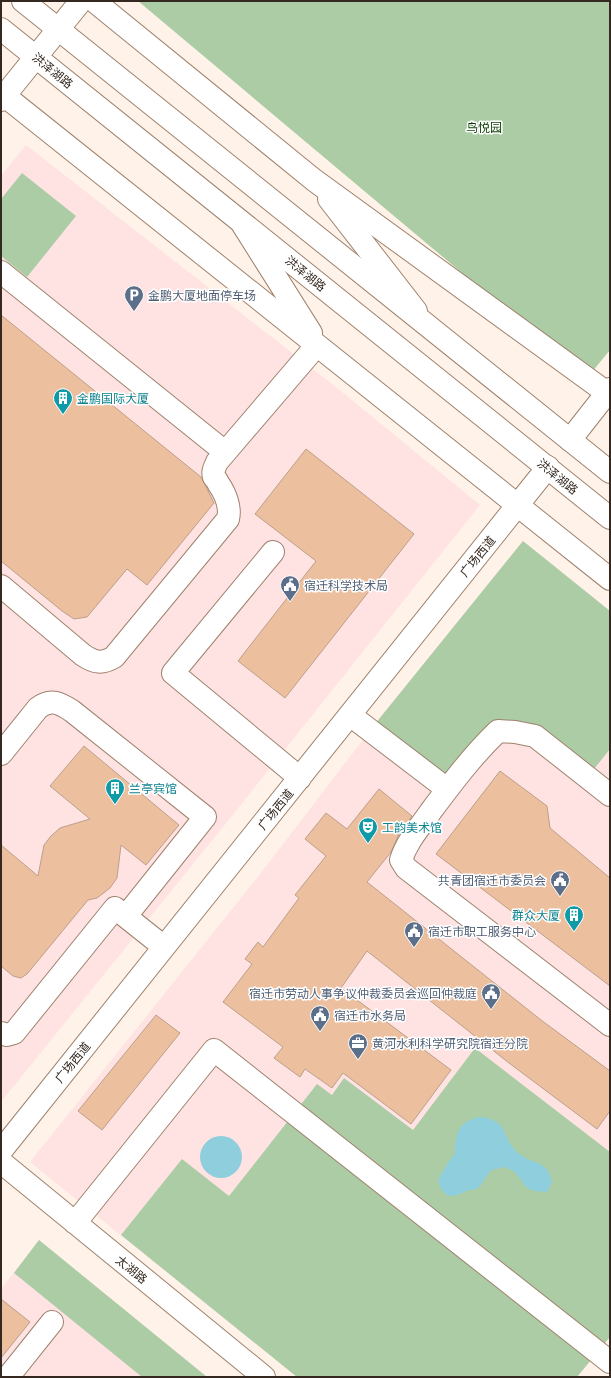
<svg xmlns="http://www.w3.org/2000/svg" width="611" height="1378" font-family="Commissioner,'Noto Sans SC',sans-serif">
	<rect width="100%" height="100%" fill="#fff2e8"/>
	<path fill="#fee3e2" d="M26,145L337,388L480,505L231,817L1,1102V176Z
		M523,541L610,611V1337L577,1377H297L30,1162L257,878L375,724Z
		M39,1240L207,1377H1V1289Z"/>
	<path fill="#accca6" d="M138,1H610V350L587,378Z
		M22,173L76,216L27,277L1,256V199Z
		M523,541L610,611V749L594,769L516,725L448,780L375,724Z
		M475,1048L610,1152V1337L577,1377H297L121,1235L182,1159L229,1196L317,1084L332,1095L344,1078L413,1130Z
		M39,1240L207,1377H142L14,1273Z"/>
	<path fill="#8fcedd" d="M480,1117C509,1120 501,1136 516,1151C532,1167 547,1157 552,1182L547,1192L535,1191L527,1188L515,1172L505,1167L495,1169L490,1171L481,1185L476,1189L466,1191L458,1195L448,1196L441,1189L438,1180L449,1161L455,1154C455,1134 458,1121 480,1117Z
		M200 1157a21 21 0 1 1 42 0a21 21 0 1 1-42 0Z"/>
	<path fill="#ecc09f" stroke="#bc9f89" d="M1,315L201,477L214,503L147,585L127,569L87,617L74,619L62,611L1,561Z
		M306,449L414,534L285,698L238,661L316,561L255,514Z
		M84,746L179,825L146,865L121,845L117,878L110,888L97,898L88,900L27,974L21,978L13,976L1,966V845L38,876L44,845L51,836L60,828L90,819L50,786Z
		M500,771L547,806L550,828L610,878V986L436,854Z
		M379,789L412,816L399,834L391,852L367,882L541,1020L610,1071V1111L597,1129L509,1063L367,951L341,988L451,1070L411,1124L343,1073L332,1088L305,1069L300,1077L274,1058L283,1047L223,1002L252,964L245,959L258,942L263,947L299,898L295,895L326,856L305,839L326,813L347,829Z
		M156,1015L180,1033L102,1130L78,1111Z
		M1,1299L30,1322L1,1358Z"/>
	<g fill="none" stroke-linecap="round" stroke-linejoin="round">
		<defs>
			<path id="minor" d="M94,1L314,180L610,395
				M1,93L610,579
				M1,100L81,1
				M329,199L416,311
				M243,225L311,333
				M1,272L225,452
				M570,440L610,389
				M273,552L173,673L300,778
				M1,586L83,655C95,663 102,664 114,657L228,519C231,507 225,493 218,483C218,482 215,478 214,477C212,471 215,467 217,462L317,345
				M350,715L447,789
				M1,754L38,708C51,698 60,703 72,711L205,817L126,916
				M610,795L535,736L515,732L498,731C473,755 452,783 431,811C420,827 407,841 401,860L406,868L610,1025
				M1,1033L7,1035L14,1033L115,908L164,947
				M1,1151L548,467
				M1,1162L264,1377
				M75,1223L214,1050L610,1362
				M8,1377L52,1322"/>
			<path id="major" d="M23,1L610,472
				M1,29L610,518"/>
		</defs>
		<use href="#minor" stroke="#9f826d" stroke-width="24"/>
		<use href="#major" stroke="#9f826d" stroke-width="24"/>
		<use href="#minor" stroke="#fff" stroke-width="22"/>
		<use href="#major" stroke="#fff" stroke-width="22"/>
	</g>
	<defs>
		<symbol id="parking-pin" viewBox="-11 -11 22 30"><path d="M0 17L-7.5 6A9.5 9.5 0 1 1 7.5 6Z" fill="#5c6f8a" stroke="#fff"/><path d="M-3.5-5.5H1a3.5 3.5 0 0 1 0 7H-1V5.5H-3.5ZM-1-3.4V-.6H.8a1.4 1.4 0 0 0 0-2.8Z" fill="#fff"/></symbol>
		<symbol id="building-pin" viewBox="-11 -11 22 30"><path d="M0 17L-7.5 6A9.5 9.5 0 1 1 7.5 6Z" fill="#0f9aa8" stroke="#fff"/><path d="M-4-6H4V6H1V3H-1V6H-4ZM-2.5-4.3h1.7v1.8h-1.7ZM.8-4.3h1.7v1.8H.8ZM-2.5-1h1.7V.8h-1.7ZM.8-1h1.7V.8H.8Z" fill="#fff"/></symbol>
		<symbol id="civic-pin" viewBox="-11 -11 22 30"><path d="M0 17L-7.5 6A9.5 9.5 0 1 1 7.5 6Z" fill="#5c6f8a" stroke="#fff"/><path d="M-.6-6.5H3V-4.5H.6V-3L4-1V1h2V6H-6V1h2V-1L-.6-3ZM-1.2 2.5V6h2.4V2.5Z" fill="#fff"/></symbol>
		<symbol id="theatre-pin" viewBox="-11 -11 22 30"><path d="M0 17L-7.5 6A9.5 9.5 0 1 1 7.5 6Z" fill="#0f9aa8" stroke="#fff"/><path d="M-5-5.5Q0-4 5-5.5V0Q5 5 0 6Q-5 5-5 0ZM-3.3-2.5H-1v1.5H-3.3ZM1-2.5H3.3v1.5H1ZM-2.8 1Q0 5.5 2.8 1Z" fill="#fff"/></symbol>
		<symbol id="office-pin" viewBox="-11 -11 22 30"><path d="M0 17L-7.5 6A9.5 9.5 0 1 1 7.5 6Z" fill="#5c6f8a" stroke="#fff"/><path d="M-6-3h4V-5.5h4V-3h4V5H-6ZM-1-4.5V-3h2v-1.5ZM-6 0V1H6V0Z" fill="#fff"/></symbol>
	</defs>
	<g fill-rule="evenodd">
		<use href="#parking-pin" x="123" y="284" width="22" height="30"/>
		<use href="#building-pin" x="52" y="387" width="22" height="30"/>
		<use href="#civic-pin" x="279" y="574" width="22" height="30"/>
		<use href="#building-pin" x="104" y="777" width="22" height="30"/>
		<use href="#theatre-pin" x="357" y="816" width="22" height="30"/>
		<use href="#civic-pin" x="549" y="869" width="22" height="30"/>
		<use href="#building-pin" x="563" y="904" width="22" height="30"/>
		<use href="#civic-pin" x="403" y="920" width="22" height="30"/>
		<use href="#civic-pin" x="480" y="982" width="22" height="30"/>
		<use href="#civic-pin" x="309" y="1004" width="22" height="30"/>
		<use href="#office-pin" x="347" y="1032" width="22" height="30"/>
	</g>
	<g text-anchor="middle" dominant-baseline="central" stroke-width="3" stroke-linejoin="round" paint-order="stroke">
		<g font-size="12" fill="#342820" stroke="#fff">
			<text transform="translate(53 70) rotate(39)">洪泽湖路</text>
			<text transform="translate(306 273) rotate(39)">洪泽湖路</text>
			<text transform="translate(558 476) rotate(39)">洪泽湖路</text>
			<text transform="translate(477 556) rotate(-51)">广场西道</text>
			<text transform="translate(275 809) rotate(-51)">广场西道</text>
			<text transform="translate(72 1062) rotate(-51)">广场西道</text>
			<text transform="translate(132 1269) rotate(39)">太湖路</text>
		</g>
		<g font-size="12" fill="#0b3b02" stroke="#fff">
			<text x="484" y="127">鸟悦园</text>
		</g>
		<g font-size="12" fill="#4e5e75" stroke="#fff" text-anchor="start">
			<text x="148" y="295">金鹏大厦地面停车场</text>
			<text x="304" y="585">宿迁科学技术局</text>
			<text x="546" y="880" text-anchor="end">共青团宿迁市委员会</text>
			<text x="428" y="931">宿迁市职工服务中心</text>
			<text x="477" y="993" text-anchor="end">宿迁市劳动人事争议仲裁委员会巡回仲裁庭</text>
			<text x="334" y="1015">宿迁市水务局</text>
			<text x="372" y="1043">黄河水利科学研究院宿迁分院</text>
		</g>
		<g font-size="12" fill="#0d838f" stroke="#fff" text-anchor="start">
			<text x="77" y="398">金鹏国际大厦</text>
			<text x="129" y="788">兰亭宾馆</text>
			<text x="382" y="827">工韵美术馆</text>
			<text x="560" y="915" text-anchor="end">群众大厦</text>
		</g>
	</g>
	<rect width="611" height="1378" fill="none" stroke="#342820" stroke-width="4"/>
</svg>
